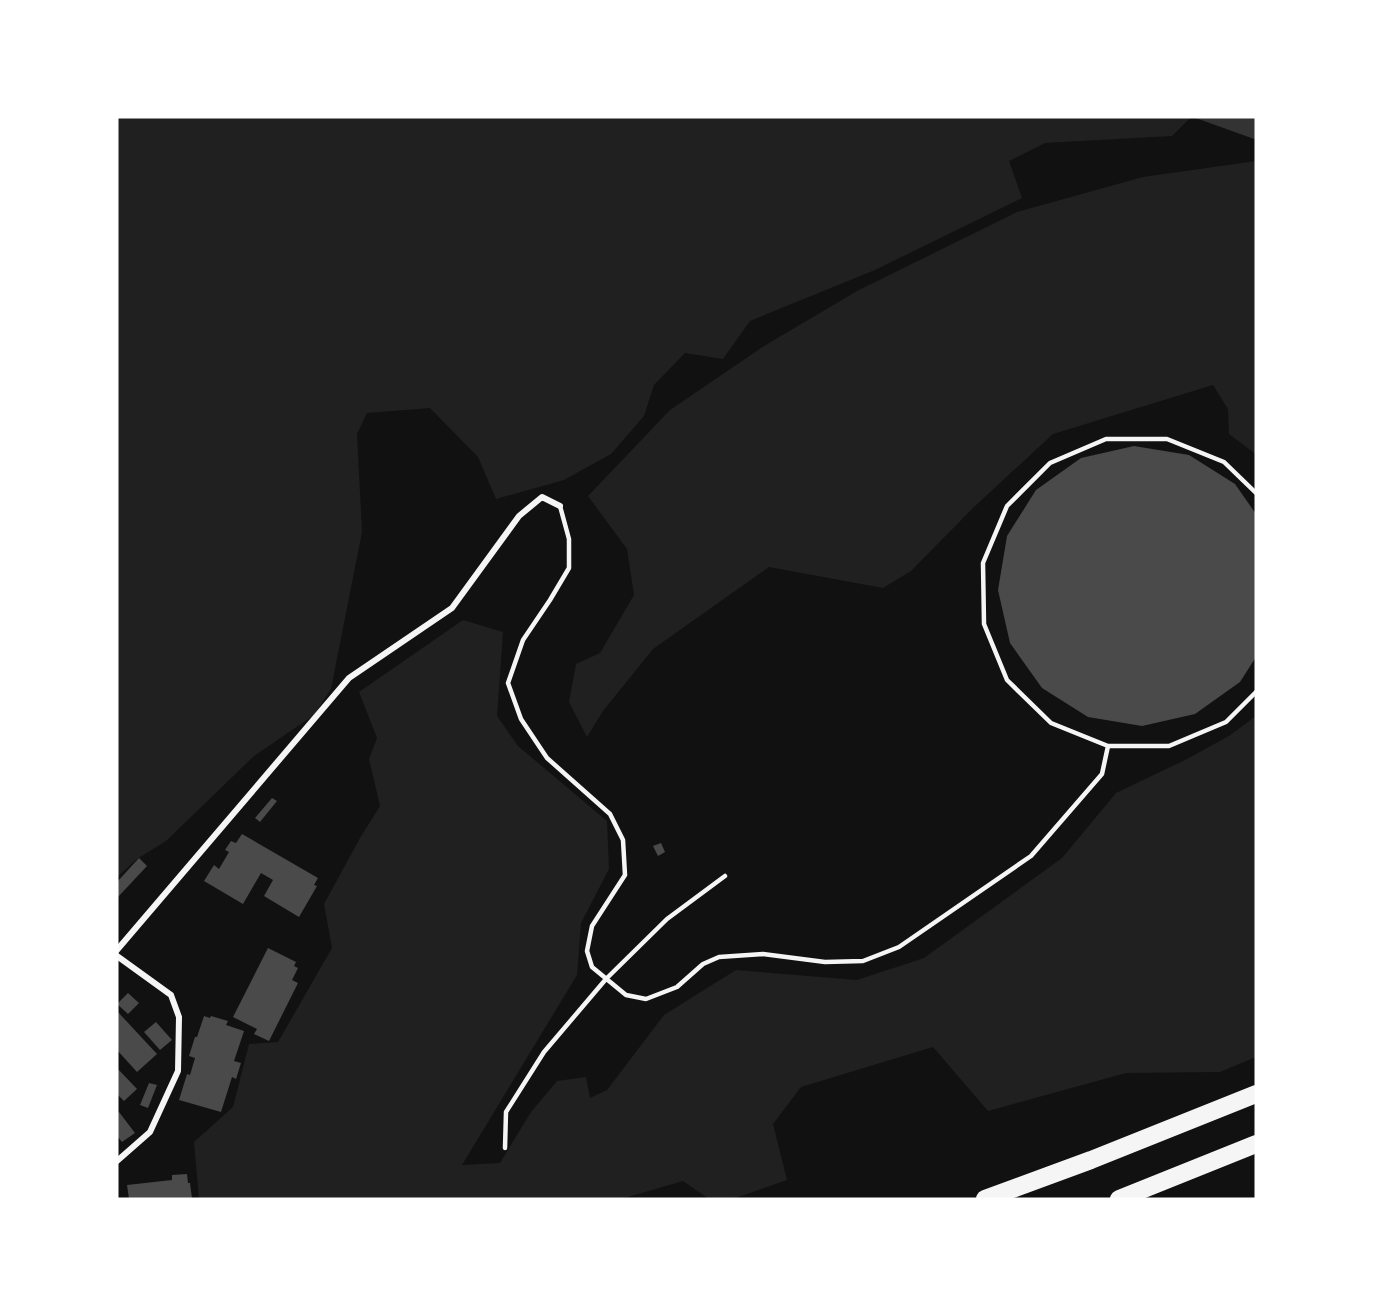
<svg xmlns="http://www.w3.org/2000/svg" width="1373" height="1316" font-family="'Titillium Web',sans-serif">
	<rect width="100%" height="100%" fill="#111"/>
	<path fill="#202020" d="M117,117H1191L1172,136L1045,143L1009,161L1022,198L875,270L750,321L723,359L685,353L654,385L644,416L611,454L564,480L496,499L478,457L430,408L367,413L357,434L362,532L331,689L314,715L254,756L166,841L137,859L117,877Z
		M1256,161V456L1253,452L1229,434L1228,409L1213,385L1053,434L974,507L911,571L883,588L769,567L653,649L603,711L587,737L569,702L576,664L600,653L634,595L627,549L588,496L670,410L764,346L857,291L1017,212L1143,177Z
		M463,620L503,632L497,716L518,746L607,821L609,869L581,923L577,975L462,1165L500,1163L531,1112L557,1081L586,1077L590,1098L607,1090L664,1015L736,970L857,980L924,958L1062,858L1116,793L1185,760L1229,736L1256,716V1057L1220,1072L1126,1073L988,1111L933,1047L801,1087L773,1124L787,1180L733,1199H709L683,1181L621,1199H199L194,1142L233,1107L249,1044L278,1042L332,948L324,904L360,838L380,806L369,759L377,738L359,692Z"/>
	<path fill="#333" d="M1193,117H1256V137L1254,139Z"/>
	<path fill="#4a4a4a" d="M1134,446L1189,455L1235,484L1256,514V657L1240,682L1195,714L1142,726L1088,717L1042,688L1010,643L998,590L1007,536L1036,490L1081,458Z
		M272,798L277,801L260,822L255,818Z
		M242,834L318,878L314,885L317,886L299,917L264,896L273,880L261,873L243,904L204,881L214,865L219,869L229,852L225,850L231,841L236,843Z
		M661,843L665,852L658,856L653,846Z
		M139,858L147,866L118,897L117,896V882Z
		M268,948L296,962L294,966L298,968L292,980L298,983L269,1041L254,1034L257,1029L233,1017Z
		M128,993L139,1003L128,1014L117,1004Z
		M117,1011L157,1054L137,1072L117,1050Z
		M204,1016L210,1018L211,1016L228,1021L226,1025L244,1031L234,1061L241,1063L236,1079L232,1077L221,1112L179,1100L187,1074L190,1075L195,1058L189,1056L195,1037H197Z
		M156,1022L172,1040L160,1050L144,1032Z
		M117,1068L137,1089L124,1101L117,1094Z
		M149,1083L157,1085L148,1108L140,1105Z
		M119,1112L135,1133L122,1142L117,1136V1113Z
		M187,1174L188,1183H190L192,1198L129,1199L127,1185L172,1180V1175Z"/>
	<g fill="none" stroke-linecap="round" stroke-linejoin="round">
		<path stroke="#f5f5f5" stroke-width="4.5" d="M1256,493L1224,462L1167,439H1106L1050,463L1007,506L983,563L984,624L1007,680L1051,723L1108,746H1169L1226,722L1256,692
			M560,506L569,539V568L550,600L523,640L508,683L521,719L547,758L610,814L623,840L625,875L592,926L587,951L592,967L626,995L646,999L677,987L703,964L719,957L763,954L825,962L863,961L899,947L1031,856L1102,774L1108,746
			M505,1148L506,1112L544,1052L606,979L667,919L725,876"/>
		<path stroke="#f5f5f5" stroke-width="6" d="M117,950L349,678L452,608L519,516L542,497L560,506
			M117,956L171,995L179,1017L178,1071L150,1132L117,1161"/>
		<path stroke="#f5f5f5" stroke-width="18" d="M985,1199L1091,1160L1256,1094
			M1119,1199L1256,1144"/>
	</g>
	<rect width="1373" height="1316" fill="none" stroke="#ffffff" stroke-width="237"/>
</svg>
